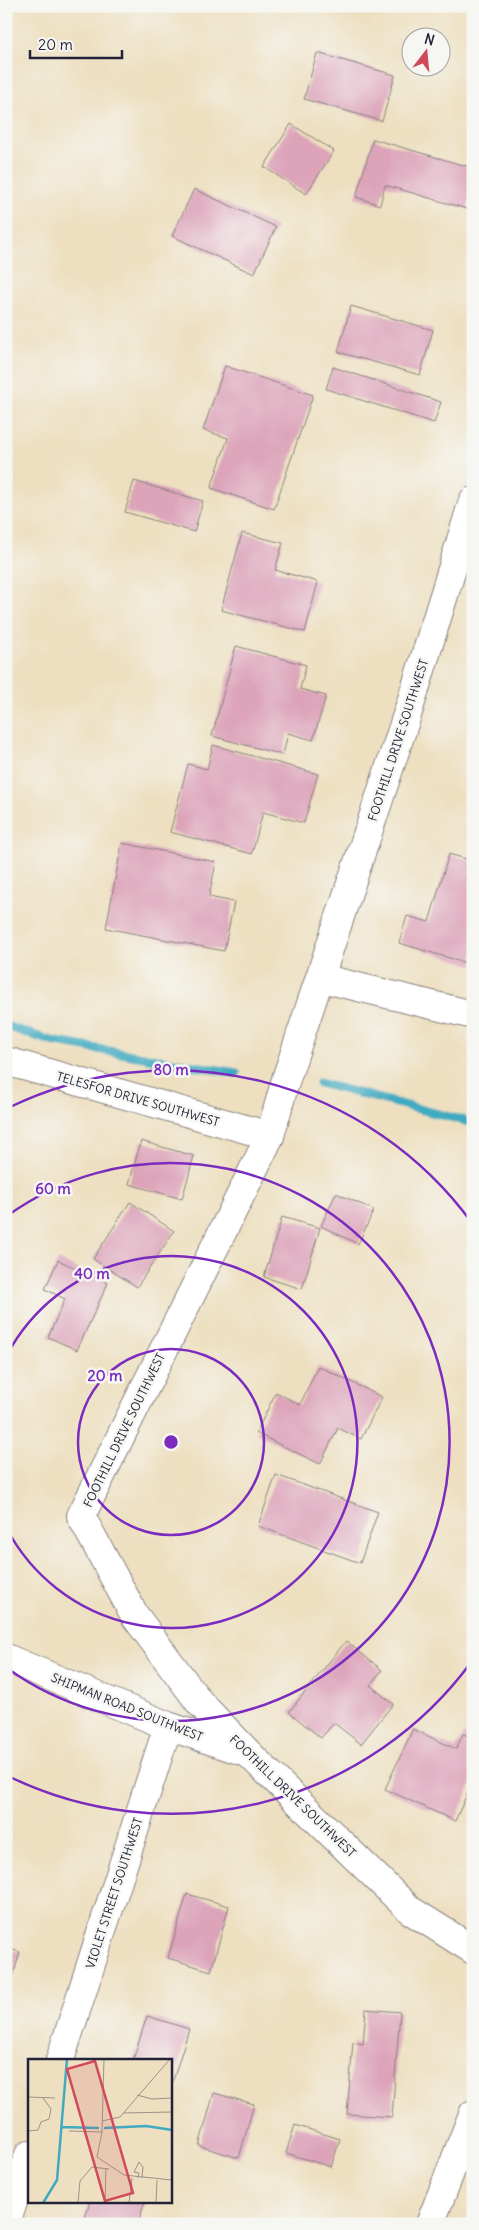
<svg xmlns="http://www.w3.org/2000/svg" width="479" height="2230" font-family="Delius,sans-serif">
	<rect width="100%" height="100%" fill="#f6f6f2"/>
	<filter id="ink" filterUnits="userSpaceOnUse"><feTurbulence type="fractalNoise" baseFrequency=".02" numOctaves="2"/><feDisplacementMap in="SourceGraphic" scale="10" xChannelSelector="R" yChannelSelector="G"/><feConvolveMatrix kernelMatrix="1 2 1 2 8 2 1 2 1" color-interpolation-filters="sRGB"/></filter>
	<filter id="wash" filterUnits="userSpaceOnUse"><feTurbulence type="fractalNoise" baseFrequency=".0096" numOctaves="4" result="noise"/><feDisplacementMap in="SourceGraphic" scale="20" xChannelSelector="R" yChannelSelector="G"/><feGaussianBlur stdDeviation="1.12" result="paint"/><feColorMatrix in="noise" values="0 0 0 0 0 0 0 0 0 0 0 0 0 0 0 0 0 1.4 0 .05"/><feComposite in="paint" operator="in"/></filter>
	<g filter="url(#wash)">
		<rect width="100%" height="100%" fill="#eddfbf"/>
		<g fill="none" stroke-linecap="round" stroke-linejoin="round">
			<path stroke="#41aac1" stroke-width="9" d="M6,1026L51,1041L236,1073
				M319,1083L473,1123"/>
		</g>
		<g id="blocks">
			<path fill="#dca3b9" d="M317,53L395,75L382,121L304,99Z
				M291,124L334,151L306,194L264,167Z
				M373,139L473,168V188L467,209L385,185L380,205L356,197Z
				M194,189L276,227L254,274L172,236Z
				M351,306L433,330L420,375L338,352Z
				M225,366L313,395L274,509L211,488L228,438L203,430Z
				M333,367L441,402L434,423L326,389Z
				M134,481L203,501L194,532L125,512Z
				M242,533L283,543L275,570L318,582L305,632L221,610Z
				M236,646L306,665L300,689L326,696L313,740L288,733L283,755L212,736Z
				M213,745L318,774L304,823L263,812L252,854L170,832L188,764L207,769Z
				M122,843L216,862L209,897L234,902L224,951L106,928Z
				M449,854L473,861V965L399,943L407,916L429,922Z
				M141,1141L194,1156L182,1199L129,1184Z
				M336,1193L374,1210L358,1244L321,1226Z
				M130,1202L174,1231L137,1287L93,1259Z
				M282,1217L320,1228L302,1289L264,1277Z
				M58,1260L108,1283L77,1350L48,1337L65,1299L45,1289Z
				M318,1366L382,1397L361,1439L338,1428L320,1464L256,1433L276,1392L300,1405Z
				M276,1475L378,1512L360,1563L258,1526Z
				M346,1641L382,1670L370,1685L393,1704L361,1744L334,1723L321,1738L289,1712Z
				M413,1729L456,1749L463,1734L473,1738V1781L455,1821L385,1789Z
				M187,1894L229,1906L211,1971L168,1958Z
				M6,1948L20,1952L7,1997H6Z
				M366,2009L400,2012L392,2117L347,2114L353,2042L363,2044Z
				M147,2016L189,2029L170,2090V2060H133Z
				M214,2093L254,2104L239,2158L199,2146Z
				M295,2125L340,2139L331,2167L286,2153Z
				M90,2201H145L138,2224H83Z"/>
		</g>
	</g>
	<g filter="url(#ink)">
		<use href="#blocks" fill-opacity="0" stroke="#88807d" stroke-width="1"/>
		<g fill="none" stroke-linecap="round" stroke-linejoin="round">
			<defs>
				<path id="minor" d="M321,978L473,1015
					M6,1061L270,1136
					M6,1658L168,1726L248,1753
					M60,2060L168,1726
					M6,2223L29,2155
					M430,2224L473,2114"/>
				<path id="tertiary" d="M473,501L408,712L286,1079L270,1136L81,1516L135,1616L200,1703L248,1753L410,1910L473,1950"/>
			</defs>
			<use href="#minor" stroke="#88807d" stroke-width="30"/>
			<use href="#tertiary" stroke="#88807d" stroke-width="30"/>
			<use href="#minor" stroke="#fff" stroke-width="28"/>
			<use href="#tertiary" stroke="#fff" stroke-width="28"/>
		</g>
	</g>
	<g fill="none" stroke="#7b2cbf" stroke-width="2.5">
		<circle cx="171" cy="1442" r="93"/>
		<path d="M7 1355A186 186 0 1 1 7 1529"/>
		<path d="M7 1216A279 279 0 1 1 7 1668"/>
		<path d="M472 1661A372 372 0 0 1 8 1776M8 1108A372 372 0 0 1 472 1223"/>
	</g>
	<g text-anchor="middle" dominant-baseline="central" stroke-width="5" stroke-linejoin="round" paint-order="stroke">
		<g font-size="12" fill="#22223b" stroke="#f6f6f2">
			<text transform="translate(398 740) rotate(-72)">FOOTHILL DRIVE SOUTHWEST</text>
			<text transform="translate(138 1099) rotate(16)">TELESFOR DRIVE SOUTHWEST</text>
			<text transform="translate(124 1430) rotate(-64)">FOOTHILL DRIVE SOUTHWEST</text>
			<text transform="translate(127 1707) rotate(22)">SHIPMAN ROAD SOUTHWEST</text>
			<text transform="translate(293 1796) rotate(44)">FOOTHILL DRIVE SOUTHWEST</text>
			<text transform="translate(114 1893) rotate(-72)">VIOLET STREET SOUTHWEST</text>
		</g>
	</g>
	<g transform="translate(28 2059)">
		<rect width="144" height="144" fill="#eddfbf"/>
		<path fill="none" stroke="#41aac1" stroke-width="2.5" d="M34,68L71,69M76,69L118,67L144,71M15,144L29,121L39,0"/>
		<path fill="none" stroke="#9c938a" stroke-width="1" d="M76,0L74,73L69,98L96,116L144,121M109,36L124,40L144,39M0,38L27,39M95,54L144,53M74,62L92,58L142,0M0,72L10,71L13,63L21,60L23,50L15,39M41,72L74,73M110,119L111,114L106,113L111,103L115,108L114,119M50,144L52,122L64,108L81,110M77,144L78,109M101,144L104,119M128,144L129,121"/>
		<path fill="#d1495b" fill-opacity="0.15" stroke="#d1495b" stroke-width="2.5" d="M67,2L105,134L77,142L39,10Z"/>
		<rect width="144" height="144" fill="none" stroke="#22223b" stroke-width="2.5"/>
	</g>
	<circle cx="171" cy="1442" r="8" fill="#7b2cbf" stroke="#f6f6f2" stroke-width="2.5"/>
	<g font-size="15" text-anchor="middle" font-weight="bold" fill="#7b2cbf" stroke="#f6f6f2" stroke-width="5" stroke-linejoin="round" paint-order="stroke">
		<text x="171" y="1075">80 m</text>
		<text x="53" y="1194">60 m</text>
		<text x="92" y="1279">40 m</text>
		<text x="105" y="1381">20 m</text>
	</g>
	<rect width="479" height="2230" fill="none" stroke="#f6f6f2" stroke-width="25"/>
	<g transform="translate(426 52) rotate(16)"><circle r="24" fill="#f6f6f2" stroke="#a1a1a9"/>
	<path d="M0-4L9 19L0 12L-9 19Z" fill="#d1495b"/>
	<text y="-8" font-size="14" font-weight="bold" text-anchor="middle" fill="#22223b">N</text>
	</g>
	<path d="M30 50v8h92v-8" fill="none" stroke="#22223b" stroke-width="2.5"/>
	<text x="38" y="50" font-size="15" fill="#22223b" stroke="#f6f6f2" stroke-width="4" paint-order="stroke">20 m</text>
</svg>
